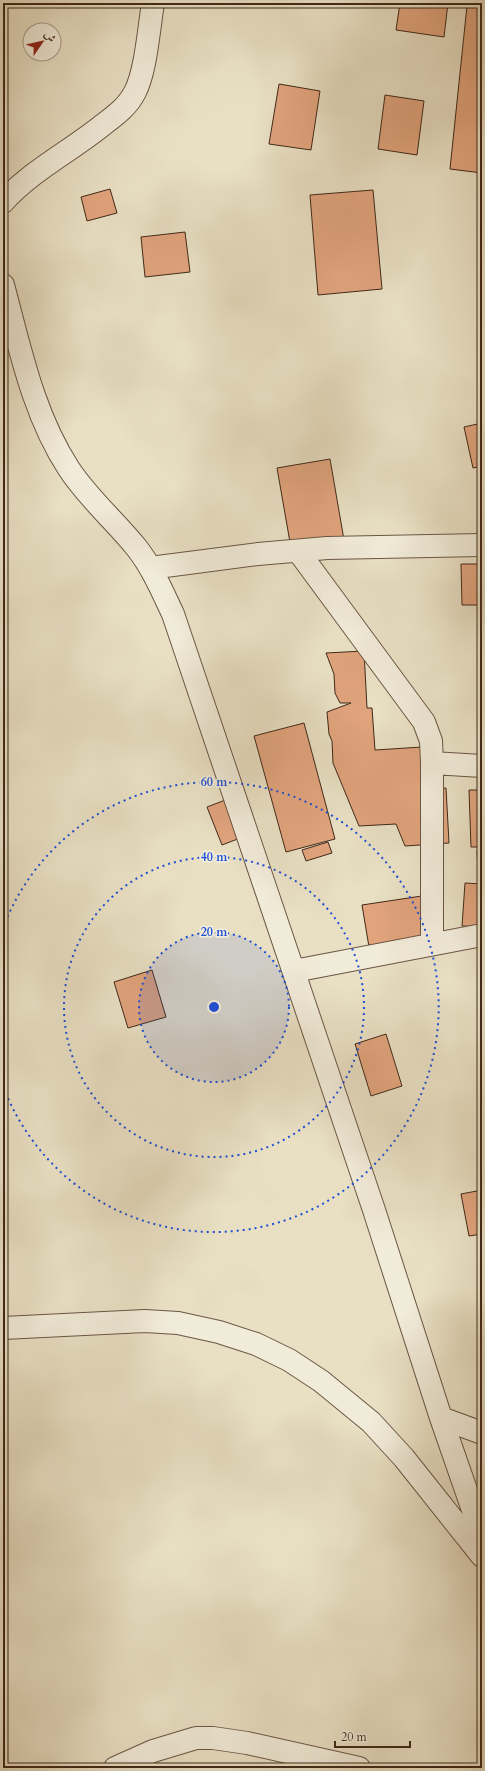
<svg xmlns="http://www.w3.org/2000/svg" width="485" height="1771" font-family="Cardo,Amiri,serif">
	<rect width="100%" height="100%" fill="#e9e0c4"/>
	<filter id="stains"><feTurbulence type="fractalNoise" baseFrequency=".005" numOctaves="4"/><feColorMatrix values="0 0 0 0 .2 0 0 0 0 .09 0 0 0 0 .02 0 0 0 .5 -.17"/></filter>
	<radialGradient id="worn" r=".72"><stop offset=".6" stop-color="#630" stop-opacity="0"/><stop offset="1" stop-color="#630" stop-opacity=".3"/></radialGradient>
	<path fill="#e1a47d" stroke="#3f2819" d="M400,3H448L444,37L396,30Z
		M467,6L482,7V173L450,169Z
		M279,84L320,91L311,150L269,144Z
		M385,95L424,101L417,155L378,149Z
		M110,189L117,213L87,221L81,197Z
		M373,190L382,289L318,295L310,195Z
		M185,232L190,272L145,277L141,237Z
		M482,423V466L473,468L464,427Z
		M330,459L344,540L291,548L277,468Z
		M461,564H482V605H462Z
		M364,651L367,708H372L375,750L438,746L422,790L446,788L449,843L405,846L396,824L359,826L333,763L332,741L329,734L327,712L351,703H340L335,693L334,674L326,653Z
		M304,723L335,839L286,852L254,736Z
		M469,790H482V847H471Z
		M241,794L256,832L222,845L207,807Z
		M328,842L332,853L306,861L302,850Z
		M482,850V869H478L477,851Z
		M465,883L482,884V927L462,926Z
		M435,894L442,935L369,947L362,905Z
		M152,970L166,1017L128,1028L114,982Z
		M386,1034L402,1086L371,1096L355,1044Z
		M482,1190V1234L469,1236L461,1194Z"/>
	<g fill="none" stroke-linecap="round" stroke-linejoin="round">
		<defs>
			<path id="minor" d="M3,202C32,170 71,151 104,124C116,115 128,106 135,92C146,71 149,27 153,3
				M3,285C20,348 33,414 69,469C88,498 115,521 136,547C152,567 162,591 173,614L374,1210L441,1418L482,1536
				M298,551L424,722L431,741L432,763L482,766
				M150,568L258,554L327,548L482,545
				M432,763V944
				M294,971L482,935
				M3,1328L145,1321L178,1323L219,1332L256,1344L289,1360L321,1381L371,1422L404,1458L482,1556
				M441,1418L482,1433
				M115,1768L153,1751L196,1738H213L247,1743L359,1768"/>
		</defs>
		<use href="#minor" stroke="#6a5644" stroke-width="24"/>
		<use href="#minor" stroke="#f1ebd9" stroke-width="22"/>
	</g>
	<circle cx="214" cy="1007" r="75" fill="#1d4ed8" fill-opacity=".12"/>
	<g fill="none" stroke="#1d4ed8" stroke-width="2" stroke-dasharray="2 4">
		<circle cx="214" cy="1007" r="75"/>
		<circle cx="214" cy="1007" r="150"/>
		<path d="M3 928A225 225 0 1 1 3 1086"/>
	</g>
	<circle cx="214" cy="1007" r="6" fill="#1d4ed8" stroke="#f1ebd9" stroke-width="2"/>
	<g font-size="12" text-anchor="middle" font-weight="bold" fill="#1d4ed8" stroke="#f1ebd9" stroke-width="3.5" stroke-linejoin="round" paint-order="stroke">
		<text x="214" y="786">60 m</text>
		<text x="214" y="861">40 m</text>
		<text x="214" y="936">20 m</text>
	</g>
	<rect width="485" height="1771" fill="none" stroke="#e9e0c4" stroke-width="16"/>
	<rect x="4" y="4" width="477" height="1763" fill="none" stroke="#3f2819" stroke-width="2"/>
	<rect x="8" y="8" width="469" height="1755" fill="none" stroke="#3f2819"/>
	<g transform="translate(42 42) rotate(56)"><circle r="19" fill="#f1ebd9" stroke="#aa9d8c"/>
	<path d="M0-3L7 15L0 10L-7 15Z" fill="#8f2418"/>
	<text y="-6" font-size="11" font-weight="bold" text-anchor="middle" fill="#3f2819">ش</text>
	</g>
	<path d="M335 1741v6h75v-6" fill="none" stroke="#3f2819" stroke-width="2"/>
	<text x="341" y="1741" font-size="12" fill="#3f2819" stroke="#f1ebd9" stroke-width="3" paint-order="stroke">20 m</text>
	<rect width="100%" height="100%" filter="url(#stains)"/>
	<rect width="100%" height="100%" fill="url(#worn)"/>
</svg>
